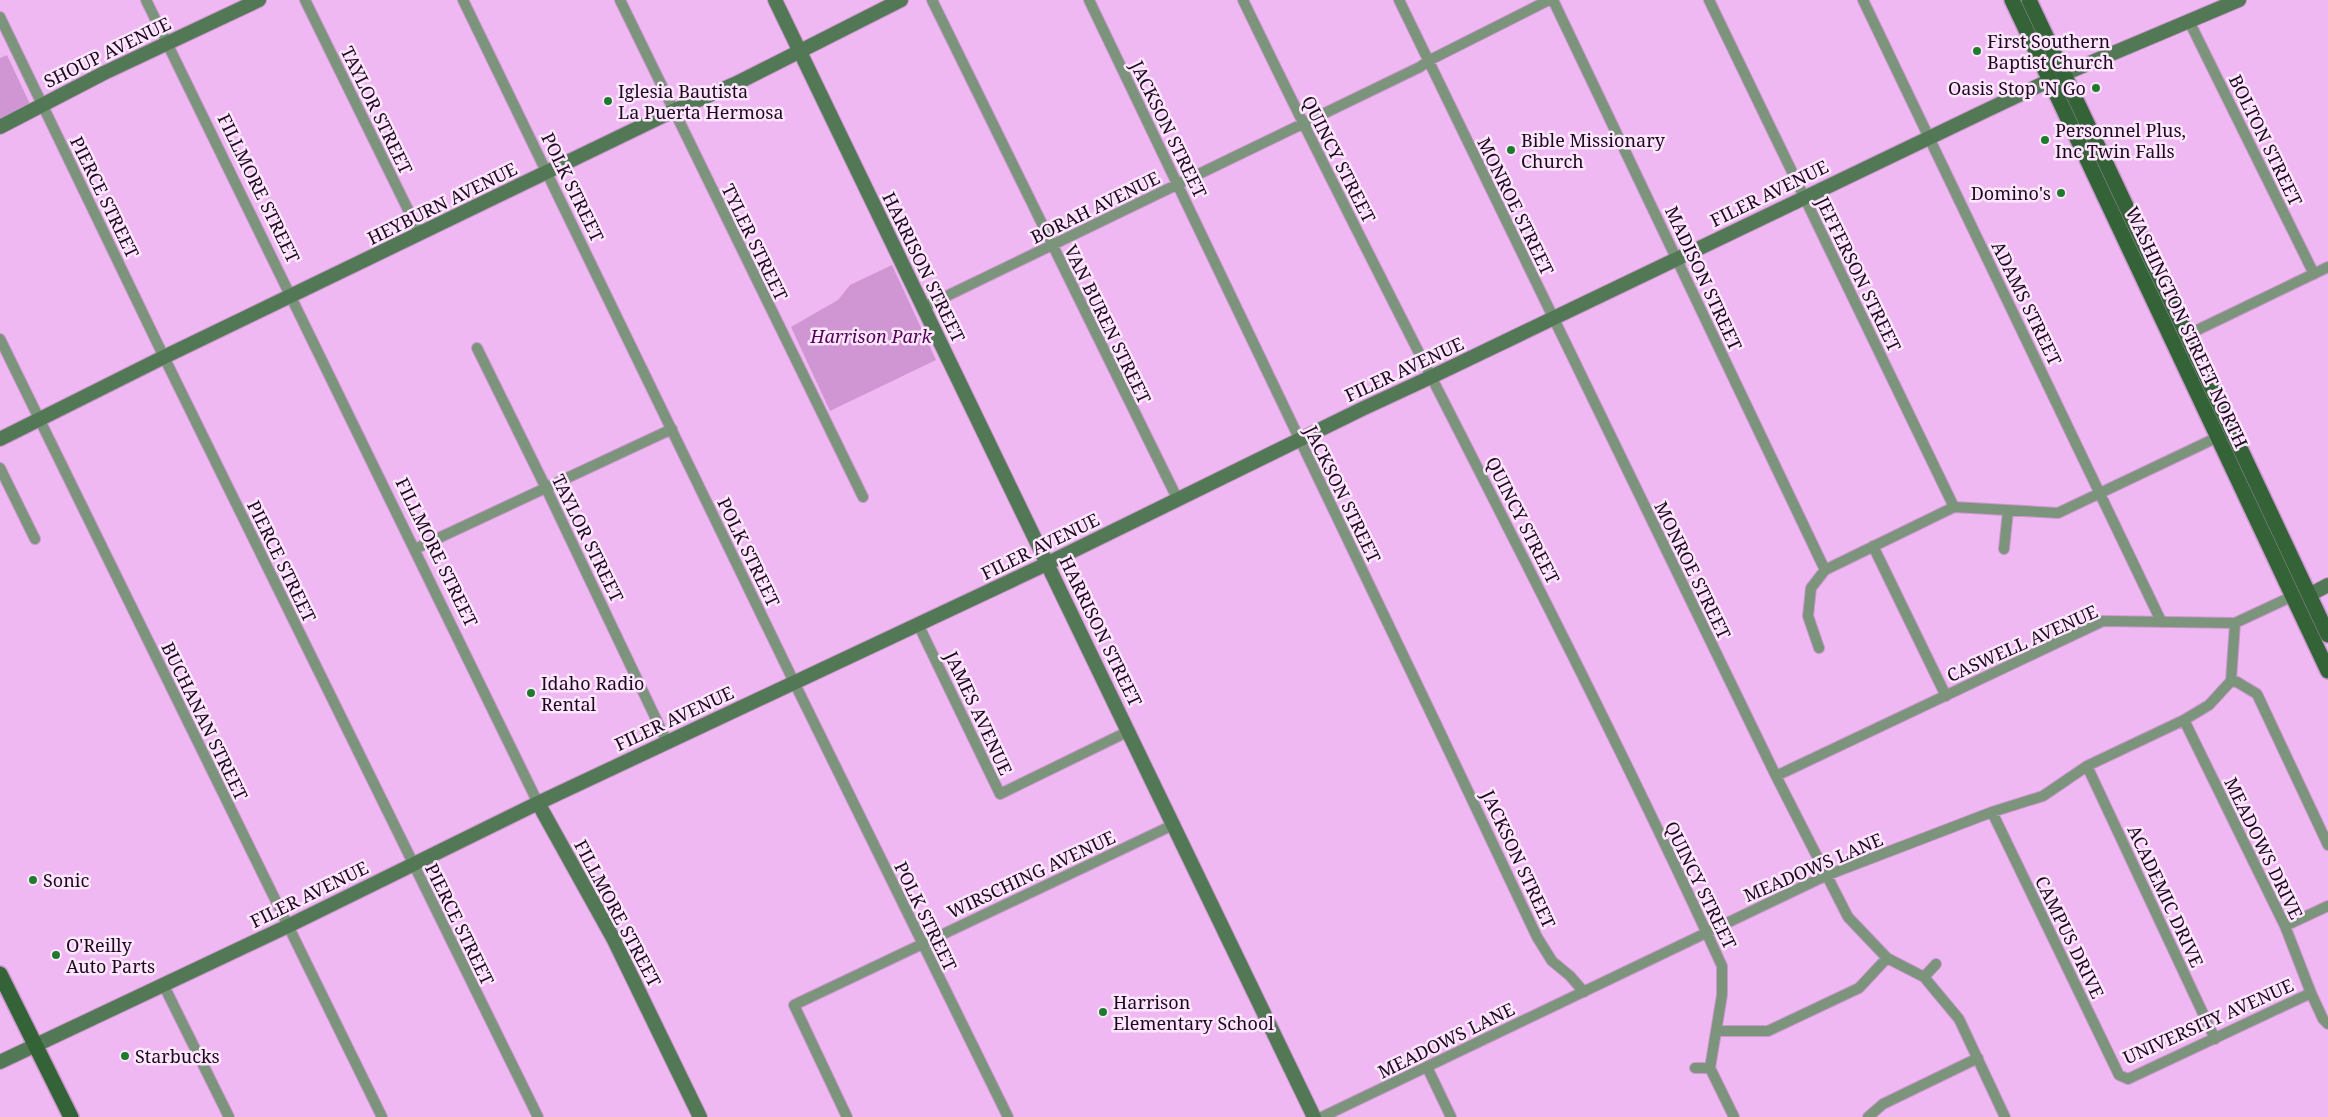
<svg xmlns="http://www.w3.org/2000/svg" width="2328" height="1117" font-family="'Noto Serif',serif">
	<rect width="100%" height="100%" fill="#f0b8f2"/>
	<path fill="#d095d3" d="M7,55L30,104L0,119V58Z
		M892,265L936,360L830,411L791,327L838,300L850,285Z"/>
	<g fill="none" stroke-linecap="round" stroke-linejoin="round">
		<defs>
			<path id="street" d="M146,0L538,803
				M305,0L420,234
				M463,0L794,682L1008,1117
				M620,0L863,497
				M932,0L1178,500
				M1089,0L1439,730L1537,937L1552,961L1570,976L1584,992
				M1243,0C1399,324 1572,639 1722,966V995L1710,1068L1734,1117
				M1399,0L1776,776L1848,917L1887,958L1924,977L1959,1019L2005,1117
				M1553,0L1825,570
				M1709,0L1954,507
				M1863,0L2161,621
				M0,17L164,357L538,1117
				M2189,21L2314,274
				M922,308L1420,67L1428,61L1549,0
				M2187,335L2328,267
				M0,339L382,1117
				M477,348L546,488L667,742
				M0,468L35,539
				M1873,546L1946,696
				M415,549L672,429
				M2004,549L2008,511
				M918,624L1000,794L1129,731
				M1819,648L1808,616L1811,588L1825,570L1954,507L2058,513L2218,437
				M2231,681L2237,682L2257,694L2328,845
				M2184,720L2285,926L2311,993L2323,1019L2328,1024
				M2087,766L2215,1039
				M1776,776L2103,621L2235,623L2293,596
				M1992,812L2119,1075L2128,1079L2311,993
				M2285,926L2328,906
				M1924,977L1936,964
				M163,984L229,1117
				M1718,1031H1768L1859,988L1887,958
				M1427,1067L1451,1117
				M1695,1068H1710
				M847,1117L794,1005L1175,824
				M1322,1117L1825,876L1992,812L2043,796L2087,766L2184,720L2209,705L2231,681L2235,623
				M1868,1117L1883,1104L1978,1058"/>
			<path id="secondary" d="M775,0L1314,1117
				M0,127L104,73L259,0
				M0,439L164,357L673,111L737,83L901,0
				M2309,595L2328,585
				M538,803L613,938L700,1117
				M0,1062L288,926L538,803L1038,568L1362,409L1431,377L1985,111L2059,76L2239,0"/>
			<path id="primary" d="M2012,0L2328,671
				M2029,0L2328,635
				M0,974L71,1117"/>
		</defs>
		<use href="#street" stroke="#ca98cc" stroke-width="12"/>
		<use href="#secondary" stroke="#ca98cc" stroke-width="16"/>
		<use href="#primary" stroke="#ca98cc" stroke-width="18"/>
		<use href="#street" stroke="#7c947c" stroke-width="10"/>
		<use href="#secondary" stroke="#537855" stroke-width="14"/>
		<use href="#primary" stroke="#356338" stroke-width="15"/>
	</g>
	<g fill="#1d7b2b" stroke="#fde6fe" stroke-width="2">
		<circle cx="1977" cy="51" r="5"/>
		<circle cx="2096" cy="88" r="5"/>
		<circle cx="608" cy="101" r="5"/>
		<circle cx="2045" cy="140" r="5"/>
		<circle cx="1511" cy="150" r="5"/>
		<circle cx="2061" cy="193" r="5"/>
		<circle cx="531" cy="693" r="5"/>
		<circle cx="33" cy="880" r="5"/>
		<circle cx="56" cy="955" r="5"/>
		<circle cx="1103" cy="1012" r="5"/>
		<circle cx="125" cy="1056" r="5"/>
	</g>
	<g text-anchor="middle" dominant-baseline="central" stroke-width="5" stroke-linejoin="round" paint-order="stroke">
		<g font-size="18" fill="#1d091e" stroke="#fde6fe" text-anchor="start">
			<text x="1987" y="41">First Southern<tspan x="1987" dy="21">Baptist Church</tspan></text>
			<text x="2086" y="88" text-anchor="end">Oasis Stop 'N Go</text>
			<text x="618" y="91">Iglesia Bautista<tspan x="618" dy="21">La Puerta Hermosa</tspan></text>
			<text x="2055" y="130">Personnel Plus,<tspan x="2055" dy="21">Inc Twin Falls</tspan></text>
			<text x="1521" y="140">Bible Missionary<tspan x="1521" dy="21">Church</tspan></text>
			<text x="2051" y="193" text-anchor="end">Domino's</text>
			<text x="541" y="683">Idaho Radio<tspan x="541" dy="21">Rental</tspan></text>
			<text x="43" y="880">Sonic</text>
			<text x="66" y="945">O'Reilly<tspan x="66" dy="21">Auto Parts</tspan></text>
			<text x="1113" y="1002">Harrison<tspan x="1113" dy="21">Elementary School</tspan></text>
			<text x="135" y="1056">Starbucks</text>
		</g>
		<g font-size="18" fill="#1d091e" stroke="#fde6fe">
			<text transform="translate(107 52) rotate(-26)">SHOUP AVENUE</text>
			<text transform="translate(377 110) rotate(64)">TAYLOR STREET</text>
			<text transform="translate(1169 129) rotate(64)">JACKSON STREET</text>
			<text transform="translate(2266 140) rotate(64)">BOLTON STREET</text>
			<text transform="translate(1339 159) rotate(63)">QUINCY STREET</text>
			<text transform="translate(573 187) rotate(64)">POLK STREET</text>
			<text transform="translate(259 188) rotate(64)">FILLMORE STREET</text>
			<text transform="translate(1769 193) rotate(-26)">FILER AVENUE</text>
			<text transform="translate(105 197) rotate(64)">PIERCE STREET</text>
			<text transform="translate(442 203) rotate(-26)">HEYBURN AVENUE</text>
			<text transform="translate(1516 206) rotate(64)">MONROE STREET</text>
			<text transform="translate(1095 207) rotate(-26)">BORAH AVENUE</text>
			<text transform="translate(755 242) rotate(64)">TYLER STREET</text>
			<text transform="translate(924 267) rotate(64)">HARRISON STREET</text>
			<text transform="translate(1859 274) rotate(64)">JEFFERSON STREET</text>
			<text transform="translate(1704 278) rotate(65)">MADISON STREET</text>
			<text transform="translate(2027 303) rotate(64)">ADAMS STREET</text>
			<text transform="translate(1108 324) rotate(64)">VAN BUREN STREET</text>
			<text transform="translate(2187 327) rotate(65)">WASHINGTON STREET NORTH</text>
			<text transform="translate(1404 369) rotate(-25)">FILER AVENUE</text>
			<text transform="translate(1343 494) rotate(64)">JACKSON STREET</text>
			<text transform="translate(1523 520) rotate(63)">QUINCY STREET</text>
			<text transform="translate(588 538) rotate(64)">TAYLOR STREET</text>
			<text transform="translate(1040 546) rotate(-26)">FILER AVENUE</text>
			<text transform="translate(437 552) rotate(64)">FILLMORE STREET</text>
			<text transform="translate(749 552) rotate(64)">POLK STREET</text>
			<text transform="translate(282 561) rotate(64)">PIERCE STREET</text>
			<text transform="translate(1693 570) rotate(64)">MONROE STREET</text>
			<text transform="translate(1101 631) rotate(64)">HARRISON STREET</text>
			<text transform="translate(2022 643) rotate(-24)">CASWELL AVENUE</text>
			<text transform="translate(979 713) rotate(65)">JAMES AVENUE</text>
			<text transform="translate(674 718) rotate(-25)">FILER AVENUE</text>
			<text transform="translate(205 721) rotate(64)">BUCHANAN STREET</text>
			<text transform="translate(2264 848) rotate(64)">MEADOWS DRIVE</text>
			<text transform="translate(1519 859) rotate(65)">JACKSON STREET</text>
			<text transform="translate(1813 867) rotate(-23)">MEADOWS LANE</text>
			<text transform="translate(1031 874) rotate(-25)">WIRSCHING AVENUE</text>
			<text transform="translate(1701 885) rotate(64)">QUINCY STREET</text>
			<text transform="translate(309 894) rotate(-26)">FILER AVENUE</text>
			<text transform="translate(2166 896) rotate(65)">ACADEMIC DRIVE</text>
			<text transform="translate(618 913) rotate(62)">FILLMORE STREET</text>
			<text transform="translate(926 916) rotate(64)">POLK STREET</text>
			<text transform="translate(460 924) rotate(64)">PIERCE STREET</text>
			<text transform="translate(2070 937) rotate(64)">CAMPUS DRIVE</text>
			<text transform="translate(2208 1021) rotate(-24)">UNIVERSITY AVENUE</text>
			<text transform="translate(1446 1040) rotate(-26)">MEADOWS LANE</text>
		</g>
		<g font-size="18" font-style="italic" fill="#54005a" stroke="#fde6fe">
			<text x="871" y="336">Harrison Park</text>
		</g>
	</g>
</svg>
